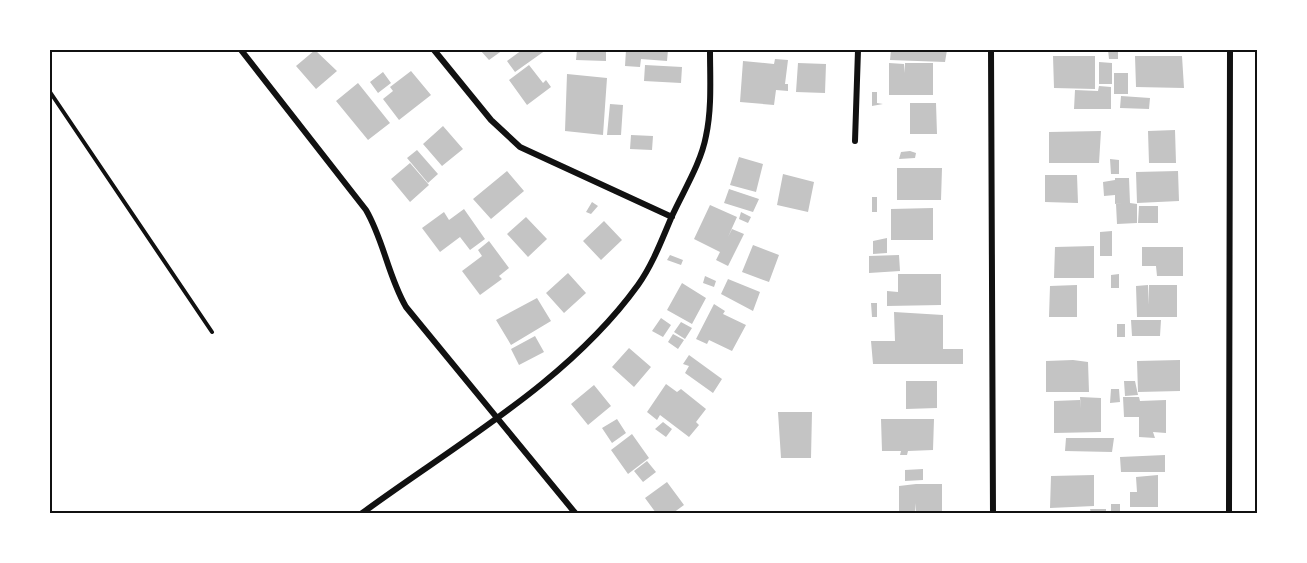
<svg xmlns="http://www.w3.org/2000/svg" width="1307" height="563" font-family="Karla,sans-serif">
	<rect width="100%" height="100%" fill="#fff"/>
	<path fill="#c4c4c4" d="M315,50L337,71L316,89L296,66Z
		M480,50H503L489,60Z
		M522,50H546L515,72L507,61Z
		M577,50H606V61L576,60Z
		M626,50H668L667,61L641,59L640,67L625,66Z
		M891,50H947L945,62L890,60Z
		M1108,50H1118V59H1109Z
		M1053,56H1095V89L1054,88Z
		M1135,56H1182L1184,88L1136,87Z
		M775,59L788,60L785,84H788V91L776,90L774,105L740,102L743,61L774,64Z
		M1099,62L1112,63V84H1099Z
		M798,63L826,64L825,93L796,92Z
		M889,63L904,64L905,73V63H933V95H889Z
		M529,65L543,83L546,80L551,87L527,105L509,80Z
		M645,65L682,67L681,83L644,81Z
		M411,71L431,95L399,120L383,99L393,91L390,87Z
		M383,72L391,83L378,93L370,82Z
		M1114,73H1128V94H1114Z
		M567,74L607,78L603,135L565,131Z
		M358,83L390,123L368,140L336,101Z
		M1099,86L1111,87V109H1074L1075,90L1098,91Z
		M872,92H877V103L883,104L872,106Z
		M1121,96L1150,98L1149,109L1120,108Z
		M910,103H936L937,134H910Z
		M610,104L623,105L621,135H607Z
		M443,126L463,149L442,166L423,144Z
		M1175,130L1176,163H1149L1148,131Z
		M1101,131L1099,163H1049V132Z
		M631,135L653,136L652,150L630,149Z
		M417,150L438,174L428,183L407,158Z
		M910,151L916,153L915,158L899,159L901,152Z
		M739,157L763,164L756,192L730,185Z
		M1110,159L1119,160V174H1111Z
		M410,163L429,185L410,202L391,179Z
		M897,168H942L941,200H897Z
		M507,171L524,191L491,219L473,199Z
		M1178,171L1179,201L1137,203L1136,172Z
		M783,174L814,182L808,212L777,205Z
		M1045,175H1077L1078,203L1045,202Z
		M1115,178H1129L1130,203L1137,204V223L1117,224L1116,204L1122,203L1115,204V195L1104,196L1103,182L1115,180Z
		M729,189L759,199L753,212L724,203Z
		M872,197H877V212H872Z
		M592,202L598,206L591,214L586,212Z
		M710,205L737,217L728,237L732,229L744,234L728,266L716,260L720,252L694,239Z
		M1139,206H1158V223H1138Z
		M933,208V240H891V209Z
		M464,209L485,239L470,250L460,237L440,252L422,228L444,212L449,220Z
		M741,212L751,217L748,223L739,219Z
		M526,217L547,239L528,257L507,234Z
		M604,221L622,240L601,260L583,241Z
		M1112,231V256H1100V232Z
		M887,238V253L873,254V241Z
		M489,241L509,268L499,276L502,279L480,295L462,271L482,256L478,250Z
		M753,245L779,255L769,282L742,272Z
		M1094,246V278H1054L1055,247Z
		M1142,247H1183V276H1157L1156,266H1142Z
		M670,255L683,260L681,265L667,260Z
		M899,255L900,271L869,273V256Z
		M568,273L586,293L564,313L546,293Z
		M898,274H941V305L887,306V291L898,292Z
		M1119,274V288H1111V275Z
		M705,276L716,281L714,287L703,283Z
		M728,279L760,292L753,311L721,294Z
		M682,283L706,298L692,324L667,310Z
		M1077,285V317H1049L1050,286Z
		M1148,285L1149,305V285H1177V317H1137L1136,286Z
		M537,298L551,321L511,345L496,320Z
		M871,303H877V317H872Z
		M714,304L725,311L723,314L746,325L732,351L709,340L707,344L696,339Z
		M894,312L943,315V349H963V364H873L871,341H895Z
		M661,318L671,325L663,337L652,331Z
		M1131,320H1161L1160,336H1132Z
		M681,322L692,328L685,339L674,332Z
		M1117,324H1125V337H1117Z
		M673,334L684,340L678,349L668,342Z
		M535,336L544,352L519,365L511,349Z
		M629,348L651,367L634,387L612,367Z
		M689,355L722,379L713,393L685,373L689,366L683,364Z
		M1073,360L1088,362L1089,392H1046V361Z
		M1180,360V391L1138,392L1137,361Z
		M906,381H937V408L906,409Z
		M1124,381H1135L1138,395L1125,396Z
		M666,384L677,392L681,389L706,409L696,422L699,425L689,437L660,415L657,420L647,412Z
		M594,385L611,406L588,425L571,404Z
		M1111,389H1119L1120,402L1110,403Z
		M1080,397L1101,398V432L1054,433V401L1080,400L1081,409Z
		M1123,397H1139L1140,401L1166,400V433L1153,432L1155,438L1139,437V417H1124Z
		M778,412H812L811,458H781Z
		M617,419L626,433L612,443L602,428Z
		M881,419H934L933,450L908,451L907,455H900L901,451H882Z
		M663,422L672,429L666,437L655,429Z
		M632,434L649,458L628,474L611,450Z
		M1066,438H1114L1112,452L1065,451Z
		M1165,455V472H1121L1120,457Z
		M647,461L656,472L643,482L634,471Z
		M923,469V480L905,481V470Z
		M1094,475V506L1050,508L1051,476Z
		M1158,475V507H1130V492H1137L1136,477Z
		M667,482L684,505L673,513H656L645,498Z
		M916,484H942V513H916L915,503V513H899V486Z
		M1111,504H1120V513H1111Z
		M1090,509H1106V513H1091Z"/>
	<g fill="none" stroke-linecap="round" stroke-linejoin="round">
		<path stroke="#111" stroke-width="4" d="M50,92L212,332"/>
		<path stroke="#111" stroke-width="6" d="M241,50L366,210C384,241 388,276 406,307L576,514
			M434,50L491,120L520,147L672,217
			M991,50L993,514
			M855,141L858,50
			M361,514C456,444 568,382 638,285C653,264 662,239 672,216C684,190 701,163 706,136C712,108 710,78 710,50
			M1229,514L1230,50"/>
	</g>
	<rect width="1307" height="563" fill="none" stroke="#ffffff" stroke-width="102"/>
	<rect x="51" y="51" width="1205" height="461" fill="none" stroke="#111" stroke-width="2"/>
</svg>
